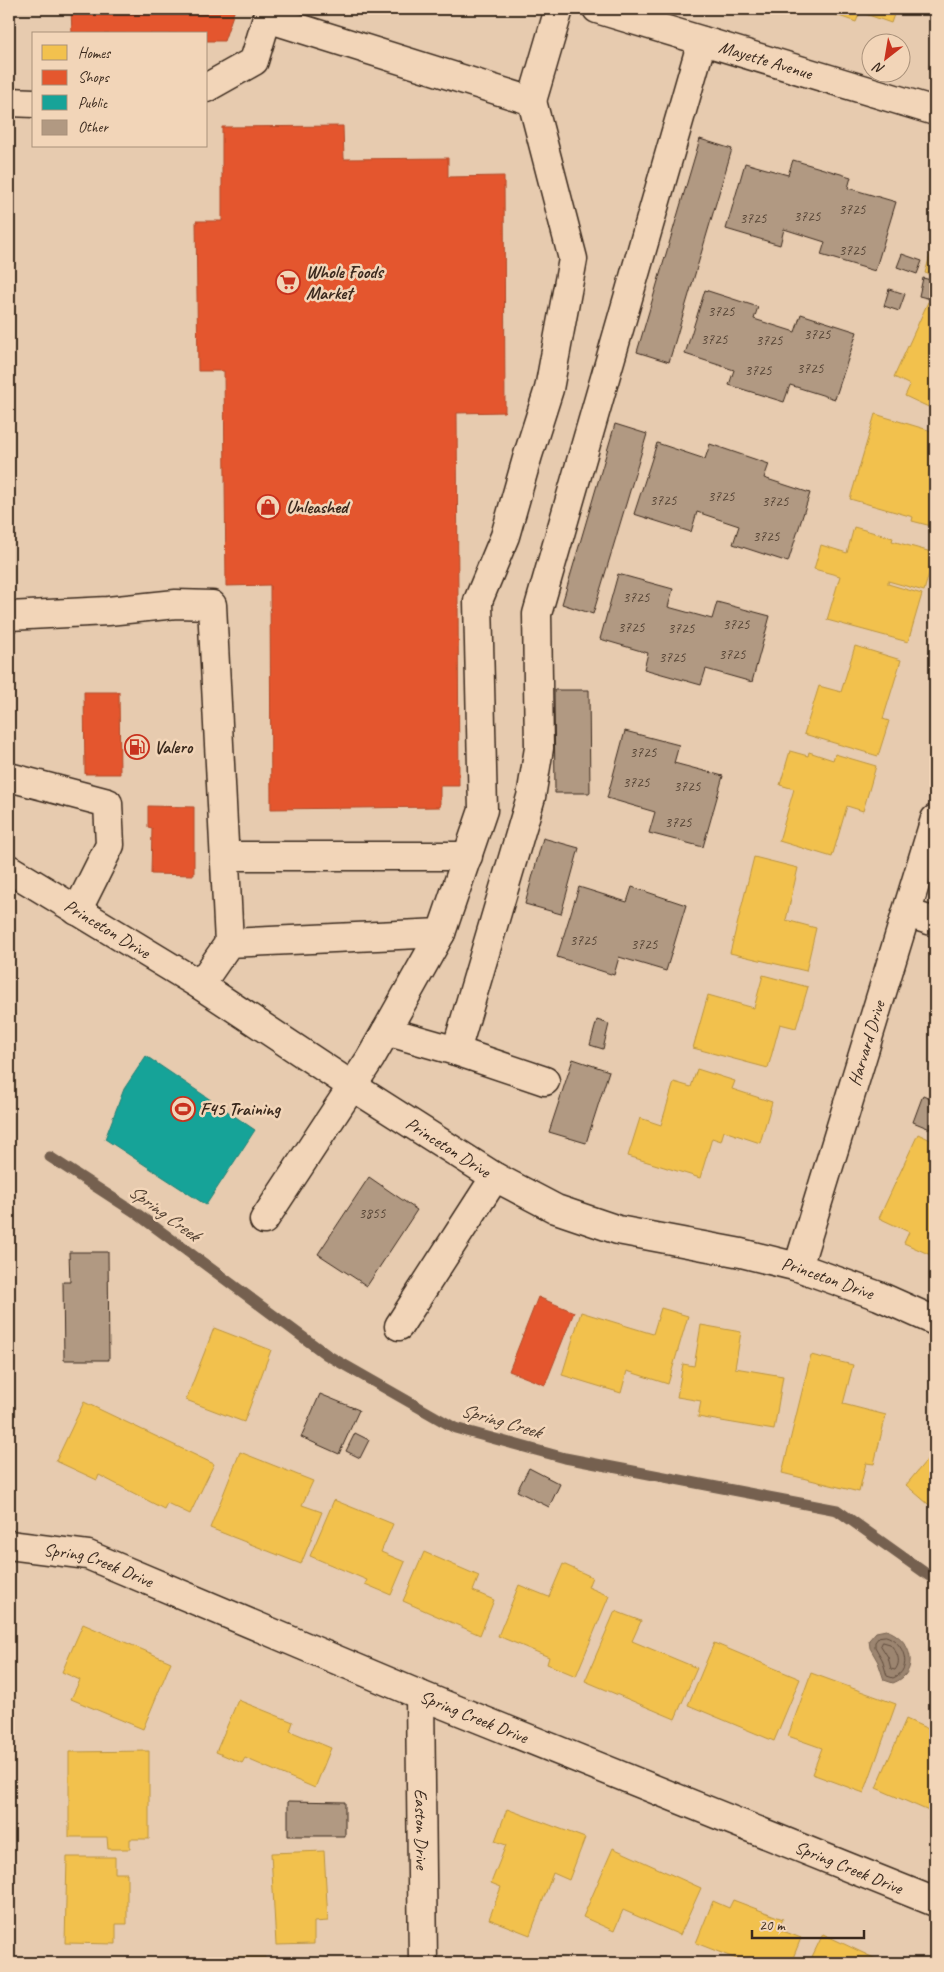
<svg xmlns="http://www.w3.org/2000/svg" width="944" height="1972" font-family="Caveat,sans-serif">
	<rect width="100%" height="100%" fill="#e7cbaf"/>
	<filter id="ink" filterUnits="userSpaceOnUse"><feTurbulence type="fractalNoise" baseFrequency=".02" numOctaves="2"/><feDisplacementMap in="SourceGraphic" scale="10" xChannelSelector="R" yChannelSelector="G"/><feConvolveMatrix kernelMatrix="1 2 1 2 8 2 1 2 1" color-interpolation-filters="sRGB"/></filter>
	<g filter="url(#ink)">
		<path fill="#9c8570" stroke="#75614f" d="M886,1630C912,1638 921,1673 893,1683L884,1680L878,1662L870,1648L869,1640L876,1632Z"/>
		<path fill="#f2c14e" stroke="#bb9440" d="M819,9H896L891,23L860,12L856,22Z
			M935,238V276L925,273Z
			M928,302L935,305V410L905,396L910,385L894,377Z
			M875,414L935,432V469L932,481L935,482V527L912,521L913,517L850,499Z
			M854,527L893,538L892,541L935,553L924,591L888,581V584L922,594L908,642L827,620L840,576L814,569L821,545L847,553Z
			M855,646L901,660L883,719L889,721L878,756L804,734L819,686L841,692Z
			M790,751L808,756L809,752L833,760L835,754L876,766L863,811L847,806L832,857L779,841L794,789L780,785Z
			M754,857L798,868L786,920L816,928L806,971L730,953Z
			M763,975L808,987L796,1028L780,1024L768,1068L693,1048L708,995L754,1008Z
			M697,1069L735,1081L732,1089L772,1102L760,1143L724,1131L721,1141L712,1138L700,1178L628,1156L640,1118L661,1125L674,1082L691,1087Z
			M918,1134L935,1142V1191L934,1195L935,1196V1257L904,1243L909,1232L879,1218Z
			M661,1308L688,1316L668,1384L627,1371L621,1393L562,1375L581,1312L653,1334Z
			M701,1325L741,1332L735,1368L783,1376L774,1430L698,1417L701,1401L677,1397L683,1364L694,1366Z
			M214,1328L271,1350L244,1422L186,1400Z
			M811,1355L853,1365L843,1404L886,1415L874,1464L866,1463L859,1492L782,1473Z
			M84,1402L214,1464L190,1514L167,1503L164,1509L99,1475L97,1480L56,1461Z
			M935,1450V1510L906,1485Z
			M240,1452L313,1481L302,1505L322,1512L301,1564L210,1528Z
			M334,1500L393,1524L381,1552L405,1562L391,1595L365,1584L367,1580L310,1556Z
			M424,1552L479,1576L473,1591L494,1600L480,1635L403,1601Z
			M563,1564L592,1577L588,1587L609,1596L576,1676L547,1664L549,1657L498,1636L519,1585L549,1597Z
			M615,1611L641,1621L632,1641L697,1668L675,1719L585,1681Z
			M83,1624L171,1662L143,1729L71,1699L80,1680L62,1672Z
			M714,1643L800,1679L774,1741L688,1705Z
			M811,1673L896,1704L864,1793L812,1774L822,1748L788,1736Z
			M238,1700L293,1722L290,1731L331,1748L315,1788L245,1758L242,1763L216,1752Z
			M906,1719L935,1732V1822L928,1819L931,1812L876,1788Z
			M149,1751V1839H130V1849H108L107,1837H69V1752Z
			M507,1809L585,1838L569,1880L553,1873L530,1935L489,1919L501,1887L491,1883L506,1845L495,1841Z
			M613,1848L701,1888L680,1935L623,1910L614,1931L583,1917Z
			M324,1851L328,1921L314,1922V1944L276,1945L271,1853Z
			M67,1857H115V1873H127V1924H116V1944L65,1943Z
			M733,1900L783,1919L778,1929L801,1938L791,1963H747L696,1943L713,1901L729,1908Z
			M823,1934L878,1960L876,1963H809Z
			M226,1957H265V1963H226Z"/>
		<path fill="#e4572e" stroke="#b14a29" d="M71,9H235L224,41H206V34H72Z
			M343,126L344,159L448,158V177L504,176L505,412L457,413L459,786H440V807L271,809L270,585L226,586L224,371H198L196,221H222V127Z
			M84,692H119L120,774H85Z
			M148,806L194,807V875L151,874L152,828L148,827Z
			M538,1297L574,1312L545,1385L509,1371Z"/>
		<path fill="#17a398" stroke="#227f73" d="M146,1056L255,1130L206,1205L105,1139L124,1089Z"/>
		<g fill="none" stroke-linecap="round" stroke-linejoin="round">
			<path stroke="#624e3f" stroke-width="1" d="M886,1636C904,1641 914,1670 893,1678L887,1676L882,1659L875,1647V1642L879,1637Z
				M883,1642L890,1644C897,1652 902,1661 895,1670L891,1669L888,1657L881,1646Z"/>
			<path stroke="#75614f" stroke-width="11" d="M50,1157L136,1213L327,1355L455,1428L565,1458L837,1510L935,1580"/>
		</g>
		<path fill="#b19982" stroke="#3b2a1e" d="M700,139L732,149L669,362L637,352Z
			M793,160L851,177L848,188L896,202L875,271L821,255L825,242L784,229L780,245L726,229L745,163L788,175Z
			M902,254L922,261L917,274L897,267Z
			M923,278L935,281V300L919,296Z
			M889,289L905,294L899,311L884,306Z
			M705,290L758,307L754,319L795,332L801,314L857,332L835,399L790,385L784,402L729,385L734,370L685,354Z
			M615,424L647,434L593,614L562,604Z
			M657,443L705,459L710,444L769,464L764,478L810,493L788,562L733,544L739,526L697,512L691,532L634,514Z
			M618,574L673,589L668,607L712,619L717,602L770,616L752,682L706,669L701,685L644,669L648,653L600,639Z
			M554,690H589L590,793H555Z
			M625,731L679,745L674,763L723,776L703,847L649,833L655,812L607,798Z
			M543,838L579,848L561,914L525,904Z
			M579,887L627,902L632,887L686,905L666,971L619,957L614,975L557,957Z
			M597,1020L609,1024L603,1049L590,1045Z
			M573,1059L609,1071L586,1143L549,1132Z
			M923,1095L935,1100V1131L913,1122Z
			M369,1177L417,1210L367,1286L318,1254Z
			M69,1252H108L109,1360H64L63,1282H70Z
			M320,1394L359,1410L339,1454L301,1437Z
			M355,1433L369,1440L360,1458L346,1451Z
			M529,1468L560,1484L549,1507L517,1491Z
			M288,1801L345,1802V1836H288Z"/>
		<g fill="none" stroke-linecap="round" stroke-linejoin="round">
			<defs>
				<g id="minor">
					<path d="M269,9L267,18L532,101L559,9"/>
					<path id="s1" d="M597,9L935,111"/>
					<path d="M206,88L254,61L267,18"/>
					<path d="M9,102L34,103"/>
					<path d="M9,616L108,611L176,604L212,605L229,943"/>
					<path d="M9,777L108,803L110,845L77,911"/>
					<path d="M225,856H468"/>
					<path id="s2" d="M9,869L200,985L352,1086L495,1177L556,1209L618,1230L741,1253L798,1267L879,1296L935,1321"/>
					<path d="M907,913L935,922"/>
					<path d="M200,985L229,943L441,933L483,810L478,601L505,536L528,455L549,389L573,259L532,101"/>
					<path d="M386,1031L441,933"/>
					<path d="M456,1051L531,797L539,748L537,614L702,41"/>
					<path d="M264,1220L370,1059L386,1031L456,1051L545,1081"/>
					<path id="s3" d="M798,1267L935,819"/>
					<path d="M399,1326L495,1177"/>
					<path id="s4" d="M9,1545L88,1555L420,1695L935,1902"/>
					<path id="s5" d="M420,1695L423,1963"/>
				</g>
			</defs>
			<use href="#minor" stroke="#3b2a1e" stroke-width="31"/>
			<use href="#minor" stroke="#f2d5b8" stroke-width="28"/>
		</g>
	</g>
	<defs>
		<symbol id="supermarket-ring" viewBox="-11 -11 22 22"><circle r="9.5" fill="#f2d5b8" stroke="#c8321e" stroke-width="1.5"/><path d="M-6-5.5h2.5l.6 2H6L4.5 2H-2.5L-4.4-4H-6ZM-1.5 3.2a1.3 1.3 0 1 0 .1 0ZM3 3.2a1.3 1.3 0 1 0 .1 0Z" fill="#c8321e"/></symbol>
		<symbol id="shop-ring" viewBox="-11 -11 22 22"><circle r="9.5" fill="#f2d5b8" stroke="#c8321e" stroke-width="1.5"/><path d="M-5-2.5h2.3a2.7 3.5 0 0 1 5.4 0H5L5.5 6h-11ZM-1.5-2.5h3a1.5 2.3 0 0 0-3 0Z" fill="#c8321e"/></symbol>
		<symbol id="fuel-ring" viewBox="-11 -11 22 22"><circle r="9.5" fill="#f2d5b8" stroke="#c8321e" stroke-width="1.5"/><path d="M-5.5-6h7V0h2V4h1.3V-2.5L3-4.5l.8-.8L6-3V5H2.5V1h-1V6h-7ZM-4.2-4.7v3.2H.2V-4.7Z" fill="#c8321e"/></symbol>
		<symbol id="stadium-ring" viewBox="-11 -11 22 22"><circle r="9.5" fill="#f2d5b8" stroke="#c8321e" stroke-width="1.5"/><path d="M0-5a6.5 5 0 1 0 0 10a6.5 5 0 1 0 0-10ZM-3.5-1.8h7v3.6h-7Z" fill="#c8321e"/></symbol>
	</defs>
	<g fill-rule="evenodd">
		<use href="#supermarket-ring" x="274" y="268" width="28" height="28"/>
		<use href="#shop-ring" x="254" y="493" width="28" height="28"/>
		<use href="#fuel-ring" x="123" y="733" width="28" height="28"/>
		<use href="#stadium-ring" x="169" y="1095" width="28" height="28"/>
	</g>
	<g text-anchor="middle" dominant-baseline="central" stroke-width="5" stroke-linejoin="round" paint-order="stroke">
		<g font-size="15" fill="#584637">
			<text x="852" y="209">3725</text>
			<text x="807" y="216">3725</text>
			<text x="753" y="218">3725</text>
			<text x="852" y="250">3725</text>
			<text x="721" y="311">3725</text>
			<text x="817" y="334">3725</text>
			<text x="714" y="339">3725</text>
			<text x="769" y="340">3725</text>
			<text x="810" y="368">3725</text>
			<text x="758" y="370">3725</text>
			<text x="721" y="496">3725</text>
			<text x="663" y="500">3725</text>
			<text x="775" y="501">3725</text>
			<text x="766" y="536">3725</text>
			<text x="636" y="597">3725</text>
			<text x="736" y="624">3725</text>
			<text x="631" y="627">3725</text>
			<text x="681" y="628">3725</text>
			<text x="732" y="654">3725</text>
			<text x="672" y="657">3725</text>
			<text x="643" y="752">3725</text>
			<text x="636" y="782">3725</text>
			<text x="687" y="786">3725</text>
			<text x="678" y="822">3725</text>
			<text x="583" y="940">3725</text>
			<text x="644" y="944">3725</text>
			<text x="372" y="1213">3855</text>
		</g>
		<g font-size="18" fill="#3b2a1e" stroke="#f2d5b8">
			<text stroke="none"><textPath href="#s1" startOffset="176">Mayette Avenue</textPath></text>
			<text stroke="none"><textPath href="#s2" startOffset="115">Princeton Drive</textPath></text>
			<text stroke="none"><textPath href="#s3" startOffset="234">Harvard Drive</textPath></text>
			<text stroke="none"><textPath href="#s2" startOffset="520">Princeton Drive</textPath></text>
			<text stroke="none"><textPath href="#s2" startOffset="925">Princeton Drive</textPath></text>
			<text stroke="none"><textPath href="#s4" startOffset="92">Spring Creek Drive</textPath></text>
			<text stroke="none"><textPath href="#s4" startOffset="498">Spring Creek Drive</textPath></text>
			<text stroke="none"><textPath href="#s5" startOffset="134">Easton Drive</textPath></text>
			<text stroke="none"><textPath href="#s4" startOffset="902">Spring Creek Drive</textPath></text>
		</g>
		<g font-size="18" font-weight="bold" fill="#3b2a1e" stroke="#f2d5b8" text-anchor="start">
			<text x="306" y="272">Whole Foods<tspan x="306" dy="21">Market</tspan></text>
			<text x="286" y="507">Unleashed</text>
			<text x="154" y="747">Valero</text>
			<text x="200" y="1109">F45 Training</text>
		</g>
		<g font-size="19" font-style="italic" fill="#534132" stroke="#f2d5b8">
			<text transform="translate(164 1213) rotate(36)">Spring Creek</text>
			<text transform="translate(501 1421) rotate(16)">Spring Creek</text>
		</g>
	</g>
	<rect width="944" height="1972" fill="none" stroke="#f2d5b8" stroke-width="30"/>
	<rect x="15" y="15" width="914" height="1942" fill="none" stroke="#3b2a1e" stroke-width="2" filter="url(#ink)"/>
	<rect x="32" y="32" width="175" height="115" fill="#f2d5b8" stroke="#a9917a"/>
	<rect x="42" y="45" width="25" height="15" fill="#f2c14e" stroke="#a9917a"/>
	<text x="78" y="58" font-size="15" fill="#3b2a1e">Homes</text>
	<rect x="42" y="70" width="25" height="15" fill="#e4572e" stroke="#a9917a"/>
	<text x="78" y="82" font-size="15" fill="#3b2a1e">Shops</text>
	<rect x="42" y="95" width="25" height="15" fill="#17a398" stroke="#a9917a"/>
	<text x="78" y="108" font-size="15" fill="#3b2a1e">Public</text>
	<rect x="42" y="120" width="25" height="15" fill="#b19982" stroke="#a9917a"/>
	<text x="78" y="132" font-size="15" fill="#3b2a1e">Other</text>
	<g transform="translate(886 58) rotate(211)"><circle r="24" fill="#f2d5b8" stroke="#a9917a"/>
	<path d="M0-4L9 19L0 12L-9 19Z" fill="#c8321e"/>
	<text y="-8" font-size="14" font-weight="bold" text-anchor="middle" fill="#3b2a1e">N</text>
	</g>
	<path d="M752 1930v8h112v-8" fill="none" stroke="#3b2a1e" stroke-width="2.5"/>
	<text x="759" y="1930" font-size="15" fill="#3b2a1e" stroke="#f2d5b8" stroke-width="4" paint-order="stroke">20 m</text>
</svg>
